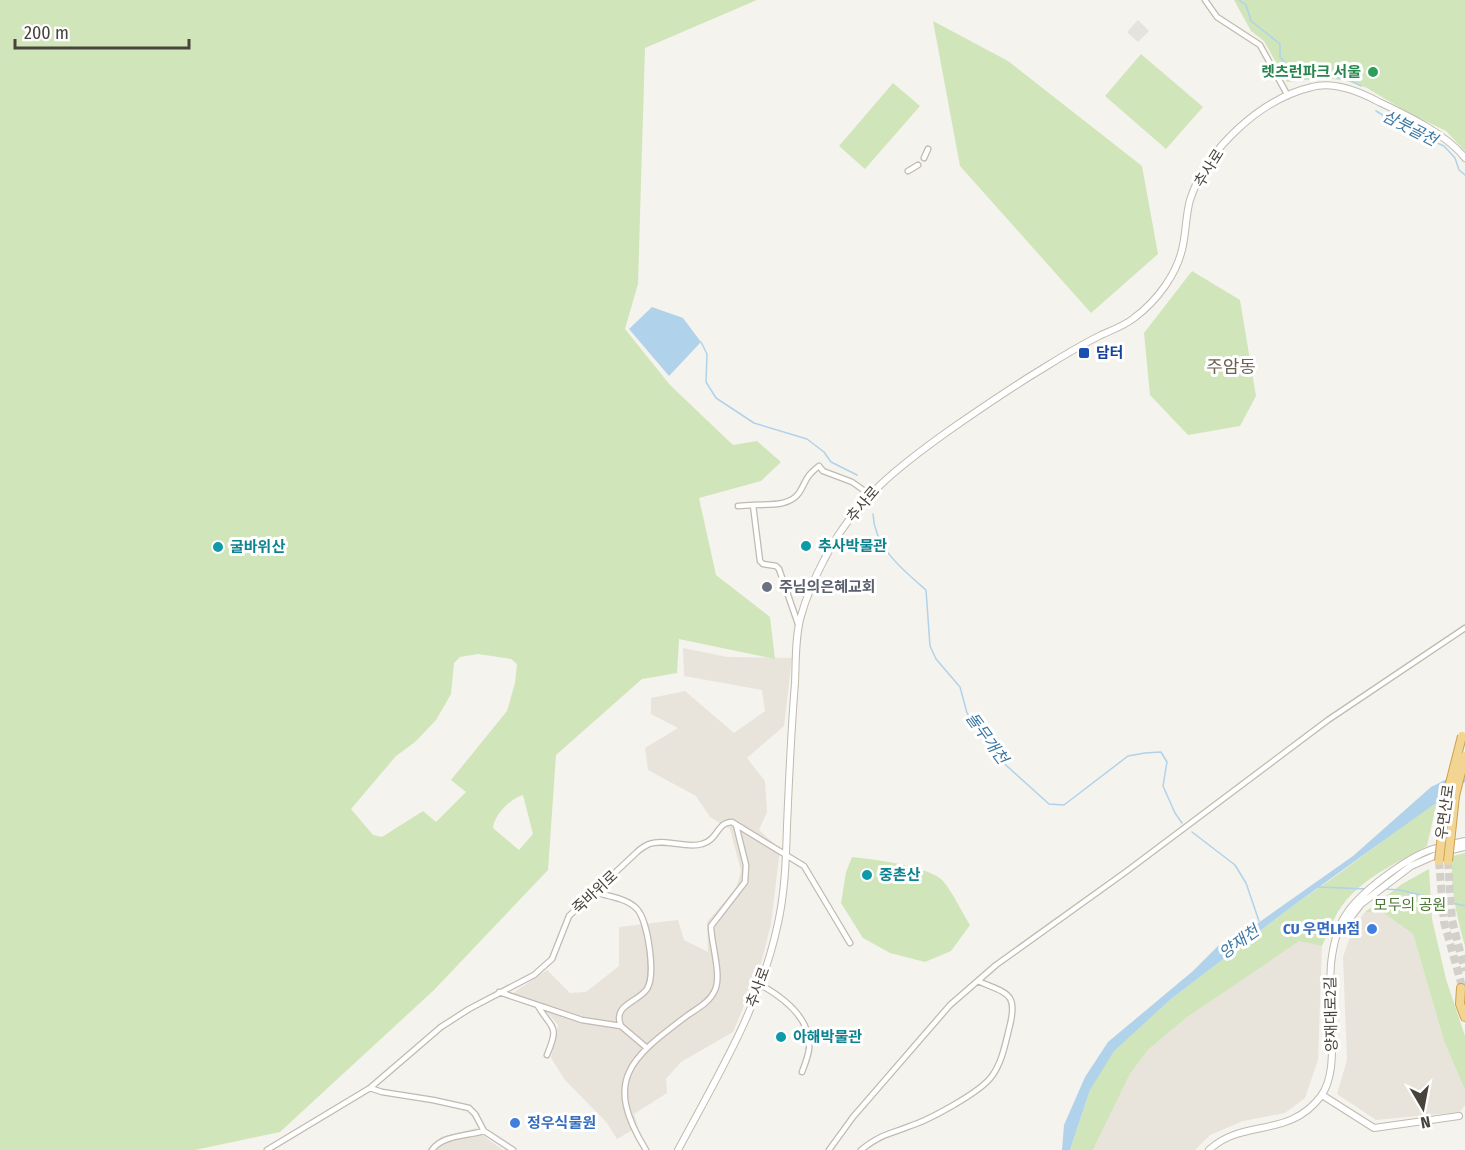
<svg xmlns="http://www.w3.org/2000/svg" width="1465" height="1150" font-family="'Fira Sans Condensed','Noto Sans KR',sans-serif">
	<rect width="100%" height="100%" fill="#f5f3ed"/>
	<path fill="#e8e4db" d="M683,648L727,657L792,658L784,726L747,758L765,781L767,812L759,830L780,849L771,924L760,967L733,1032L681,1062L666,1079L667,1093L634,1114L638,1127L617,1139L607,1123L565,1080L551,1058L558,1025L539,1003L513,993L547,970L570,993L586,992L619,966V927L678,920L684,940L708,952L707,922L736,888L741,871L730,829L710,817L696,796L648,770L645,748L678,728L651,714V698L685,691L734,733L765,711L762,690L684,676Z
		M1365,912H1382L1413,934L1444,1041L1465,1090V1105L1460,1112L1376,1120L1337,1094L1347,1060L1343,957L1353,928Z
		M1299,940L1322,946L1318,1060L1305,1098L1285,1113L1243,1121L1210,1135L1195,1150H1093L1130,1074L1148,1050L1186,1018Z
		M476,1128L485,1137L503,1150H427L441,1137Z"/>
	<path fill="#d1e5ba" fill-rule="evenodd" d="M0,0H757L645,48L638,284L625,329L670,385L733,445L757,441L781,462L761,481L699,498L716,575L770,617L775,659L679,639L677,673L642,679L556,755L548,870L434,990L280,1132L195,1150H0ZM478,654L511,659L517,664L515,683L507,711L451,780L466,792L436,822L423,811L382,837L373,835L351,809L396,756L415,742L436,720L451,694L454,663L460,657ZM523,795L533,834L519,850L493,828C494,815 511,798 523,795Z
		M1234,0H1465V151L1446,131L1407,112L1367,88L1347,81L1326,78L1287,82L1264,41L1251,31Z
		M933,21L1008,61L1142,166L1158,254L1091,313L960,166Z
		M1141,54L1203,107L1166,149L1105,96Z
		M893,83L920,106L865,169L839,146Z
		M1192,271L1240,300L1256,396L1240,426L1188,435L1150,395L1144,333Z
		M1437,801L1427,846C1402,860 1373,873 1352,894C1337,908 1330,928 1322,946L1299,941L1186,1018L1148,1050L1130,1074L1093,1150H1070L1090,1090L1110,1054L1171,999L1294,905L1337,875Z
		M1465,853V946C1457,918 1449,885 1453,856Z
		M852,857C872,859 930,866 943,881C954,894 961,911 970,925L951,951L925,962L890,953L863,938L841,903L846,872Z
		M1429,869L1432,919L1446,979L1465,1036V1090L1444,1041L1413,934L1382,912H1365L1402,884Z"/>
	<path fill="#e4e3e0" d="M1138,20L1149,31L1138,42L1127,32Z"/>
	<path fill="#b0d2eb" d="M652,307L683,318L701,342L669,376L629,329Z
		M1465,770V782L1294,905L1171,999L1114,1051L1090,1090L1070,1150H1062L1064,1125L1085,1077L1108,1042L1193,971L1218,946L1241,935L1353,856L1431,787Z"/>
	<g fill="none" stroke-linecap="round" stroke-linejoin="round">
		<path stroke="#b0d2eb" stroke-width="1.5" d="M1239,0L1246,5L1251,21L1280,44V57L1287,65L1309,73L1347,79L1361,86
			M1376,111L1410,131L1444,146L1455,158L1459,170L1465,175
			M701,342L707,354L706,382L716,398L754,423L807,439L824,452L831,462L857,475
			M873,514C874,547 903,570 926,590L930,646L936,659L960,687L967,713L998,751L999,759L1049,804L1064,805L1128,756L1145,753L1161,752L1167,762L1163,786L1175,813L1182,823
			M1192,832L1235,865L1246,883L1259,921
			M1318,887L1367,889
			M1384,889L1400,890L1465,906"/>
		<path stroke="#d3d0c9" stroke-width="8" stroke-dasharray="8 4" stroke-linecap="butt" d="M1439,861L1444,922L1465,997
			M1448,861L1452,920L1465,971"/>
		<defs>
			<path id="minor" d="M1205,0L1217,17L1260,45L1288,96
				M924,158L928,149
				M908,171L918,165
				M738,506L753,505
				M798,624L779,569L776,566L763,564L760,561L753,505C768,504 789,507 799,493C807,480 805,477 819,466L823,471L852,482L869,494
				M594,892C607,896 627,898 637,909C648,921 656,975 647,989C637,1003 612,1005 621,1026
				M761,985C784,998 812,1019 809,1049C808,1057 805,1064 802,1072
				M499,992L582,1020L621,1026L647,1048
				M538,1006C552,1030 560,1024 547,1055
				M370,1088L382,1092L433,1100L469,1108L475,1114L484,1131L513,1150
				M267,1150L370,1088L441,1027L469,1009L534,975L552,959L569,916L637,852C640,849 645,846 649,844C666,838 686,849 702,844C718,840 717,822 732,822L804,866L850,943
				M432,1150C442,1135 468,1136 484,1131
				M646,1150C602,1079 631,1058 688,1015C698,1008 710,1002 715,990C722,975 711,943 711,926L745,882L746,865L736,825
				M829,1150L853,1117L950,1005L996,965L1127,871L1328,720L1465,628
				M861,1150C881,1134 888,1135 910,1126C929,1120 981,1092 992,1076C1002,1062 1005,1045 1009,1029C1019,992 1007,994 978,981"/>
			<path id="tertiary" d="M1339,933L1361,904L1411,866L1443,852L1465,847
				M1322,1095L1374,1128L1459,1116
				M678,1150C717,1077 761,1005 778,923C785,892 786,858 787,826C789,778 791,731 795,683C796,662 795,636 801,616C806,598 815,577 824,560C854,500 900,465 954,427C983,407 1012,387 1042,369C1061,357 1081,345 1101,335C1112,330 1124,326 1134,318C1157,301 1178,273 1183,245C1186,231 1186,214 1190,200C1206,150 1260,99 1312,87C1334,81 1358,91 1377,101C1404,114 1447,134 1465,158
				M1209,1150C1243,1118 1289,1139 1321,1096C1334,1078 1332,1050 1332,1029C1332,1005 1328,980 1332,956C1334,943 1339,924 1347,913C1361,892 1405,859 1430,850C1441,846 1453,844 1465,841"/>
			<path id="trunk" d="M1461,988L1460,1004L1465,1017"/>
		</defs>
		<use href="#minor" stroke="#c0bab0" stroke-width="7"/>
		<use href="#tertiary" stroke="#c0bab0" stroke-width="8"/>
		<use href="#trunk" stroke="#cfa04c" stroke-width="10"/>
		<use href="#minor" stroke="#fff" stroke-width="4.5"/>
		<use href="#tertiary" stroke="#fff" stroke-width="6"/>
		<use href="#trunk" stroke="#f2d592" stroke-width="8"/>
		<defs>
			<path id="trunk-bridge" d="M1439,861L1446,799L1462,736
				M1448,861L1455,796L1465,756"/>
		</defs>
		<use href="#trunk-bridge" stroke="#cfa04c" stroke-width="10" stroke-linecap="butt"/>
		<use href="#trunk-bridge" stroke="#f2d592" stroke-width="8"/>
	</g>
	<circle fill="#2e9e5b" stroke="#fff" stroke-width="2" cx="1373" cy="72" r="6"/>
	<rect fill="#1a4fb4" stroke="#fff" stroke-width="2" x="1078" y="347" width="12" height="12" rx="3"/>
	<g fill="#0f9aa8" stroke="#fff" stroke-width="2">
		<circle cx="806" cy="546" r="6"/>
		<circle cx="218" cy="547" r="6"/>
		<circle cx="867" cy="875" r="6"/>
		<circle cx="781" cy="1037" r="6"/>
	</g>
	<circle fill="#6b7280" stroke="#fff" stroke-width="2" cx="767" cy="587" r="6"/>
	<g fill="#3f7fe0" stroke="#fff" stroke-width="2">
		<circle cx="1372" cy="929" r="6"/>
		<circle cx="515" cy="1123" r="6"/>
	</g>
	<g text-anchor="middle" dominant-baseline="central" stroke-width="6" stroke-linejoin="round" paint-order="stroke">
		<g font-size="15" font-weight="bold" fill="#27864d" stroke="#fff" text-anchor="end">
			<text x="1361" y="72">렛츠런파크 서울</text>
		</g>
		<g font-size="15" fill="#49443b" stroke="#fff">
			<text transform="translate(1209 168) rotate(-58)">추사로</text>
			<text transform="translate(863 504) rotate(-50)">추사로</text>
			<text transform="translate(1445 812) rotate(-82)">우면산로</text>
			<text transform="translate(595 892) rotate(-43)">죽바위로</text>
			<text transform="translate(758 987) rotate(-70)">추사로</text>
			<text transform="translate(1331 1014) rotate(-91)">양재대로2길</text>
		</g>
		<g font-size="15" font-weight="bold" fill="#164399" stroke="#fff" text-anchor="start">
			<text x="1096" y="353">담터</text>
		</g>
		<g font-size="15" font-weight="bold" fill="#0d838f" stroke="#fff" text-anchor="start">
			<text x="818" y="546">추사박물관</text>
			<text x="230" y="547">굴바위산</text>
			<text x="879" y="875">중촌산</text>
			<text x="793" y="1037">아해박물관</text>
		</g>
		<g font-size="15" font-weight="bold" fill="#5b616d" stroke="#fff" text-anchor="start">
			<text x="779" y="587">주님의은혜교회</text>
		</g>
		<g font-size="15" fill="#4c7633" stroke="#fff">
			<text x="1410" y="905">모두의 공원</text>
		</g>
		<g font-size="15" font-weight="bold" fill="#366cbe" stroke="#fff" text-anchor="end">
			<text x="1360" y="929">CU 우면LH점</text>
			<text x="527" y="1123" text-anchor="start">정우식물원</text>
		</g>
		<g font-size="16" font-style="italic" fill="#3b77a4" stroke="#fff">
			<text transform="translate(1410 128) rotate(27)">삼붓골천</text>
			<text transform="translate(987 738) rotate(54)">돌무개천</text>
			<text transform="translate(1239 942) rotate(-36)">양재천</text>
		</g>
		<g font-size="18" fill="#6b6153" stroke="#fff">
			<text x="1231" y="367">주암동</text>
		</g>
	</g>
	<g transform="translate(1423 1108) rotate(170)" stroke="#ffffff" stroke-width="4.5" paint-order="stroke">
	<path d="M0-4.5L10 22L0 15L-10 22Z" fill="#49443b"/>
	<text y="-9" font-size="16" font-weight="bold" text-anchor="middle" fill="#49443b">N</text>
	</g>
	<path d="M15 39v9h174v-9" fill="none" stroke="#49443b" stroke-width="3"/>
	<text x="24" y="39" font-size="18" fill="#49443b" stroke="#ffffff" stroke-width="4.5" paint-order="stroke">200 m</text>
</svg>
